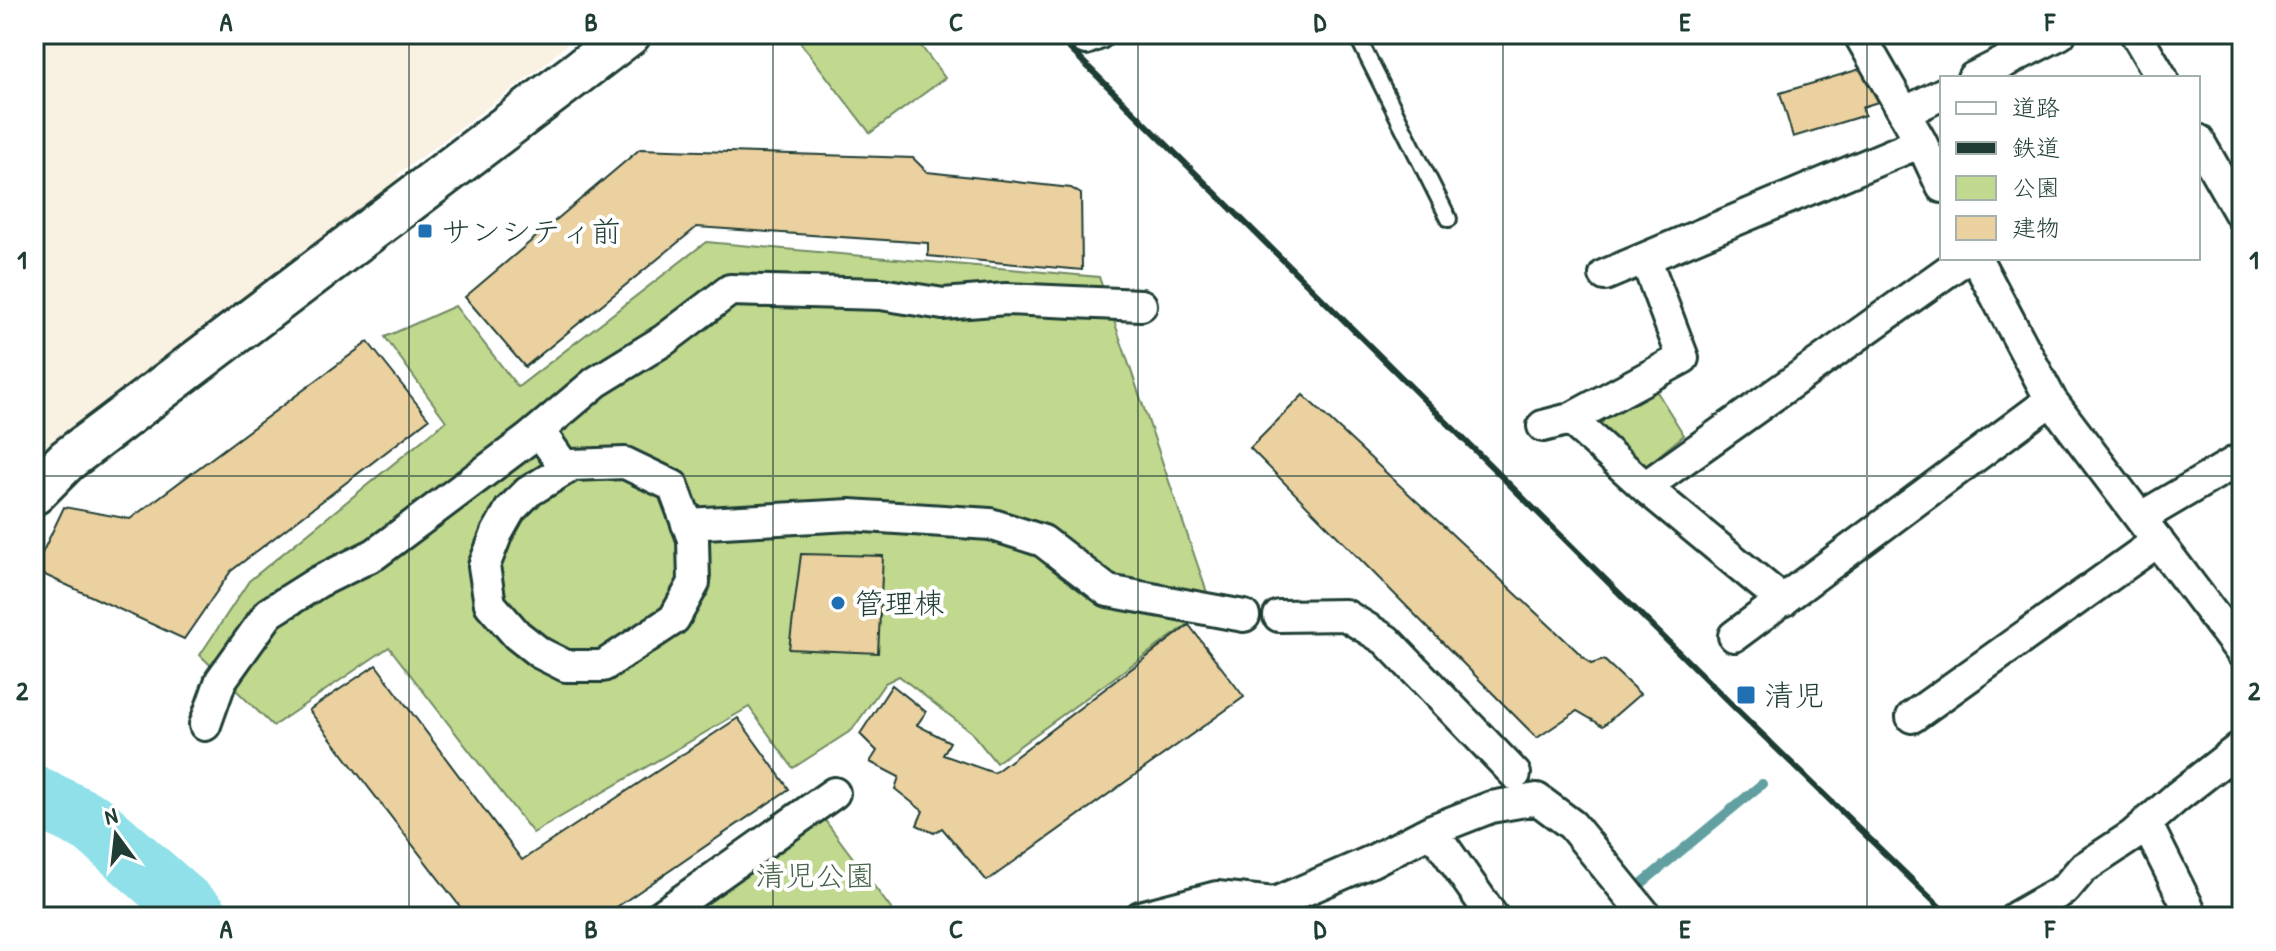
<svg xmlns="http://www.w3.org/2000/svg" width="2276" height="951" font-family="'Patrick Hand','Klee One',sans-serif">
	<rect width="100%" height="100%" fill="#fff"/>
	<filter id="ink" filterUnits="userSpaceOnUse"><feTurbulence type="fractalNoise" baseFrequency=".0125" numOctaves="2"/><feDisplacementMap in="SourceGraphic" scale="16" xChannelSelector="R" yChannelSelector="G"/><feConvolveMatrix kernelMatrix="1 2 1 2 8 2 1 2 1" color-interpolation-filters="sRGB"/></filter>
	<g filter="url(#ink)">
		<path fill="#f9f1e2" d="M34,34H578L543,66L397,175L406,188L34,458Z"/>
		<path fill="#c1d88f" stroke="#708a62" stroke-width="2" d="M794,34H912L945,78L870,133Z
			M706,242L1099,277L1212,607L996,763L971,732L899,676L885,683L852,730L793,768L749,707L533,833L389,647L273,726L200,655L249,581L446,421L385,337L455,306L518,387Z
			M1654,387L1684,435L1645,467L1601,427L1605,415Z
			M824,819L897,917H685Z"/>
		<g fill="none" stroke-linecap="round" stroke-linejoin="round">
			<path stroke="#629fa0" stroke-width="10" d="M1636,888L1762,784"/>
			<path stroke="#8fe0e8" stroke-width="60" d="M34,795L93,824L199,917"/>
		</g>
		<path fill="#ebd1a0" stroke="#1f3d34" stroke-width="2" d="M1867,67L1878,102L1862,107L1865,115L1793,137L1780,93Z
			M640,149L913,158L927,172L1071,188L1081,194L1082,270L928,256V243L697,227L525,367L465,297Z
			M368,342L429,419L231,571L184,639L34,570L64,507L130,519Z
			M1303,395L1591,664L1604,660L1640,694L1603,726L1577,711L1537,738L1250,448Z
			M801,554L883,556L878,653L789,649Z
			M1189,625L1244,697L987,881L942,828L934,833L917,825L923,811L895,789L899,777L870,762L877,751L860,734L892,685L926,712L917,725L950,742L943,755L994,773Z
			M376,665L522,860L738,718L789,789L602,917H468L309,710Z"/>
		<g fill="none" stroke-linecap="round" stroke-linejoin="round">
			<defs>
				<path id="lane" d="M1356,34L1449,219"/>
				<path id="street" d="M1859,34L1921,142L1942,187
					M2136,34L2162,78
					M1086,39L1098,34
					M1973,78L2060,34
					M1904,113L1942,94
					M2198,140L2242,217
					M1976,258L2051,400L2242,653
					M1605,275L1921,142
					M1570,419L1645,487L1783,601
					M1543,426L1570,419L1683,358L1646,260
					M526,441L596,382L664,340L730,290L881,294L943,304L1006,299L1141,305
					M625,463L673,486L693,539L694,583L674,619L603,666H566L540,653L517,635L490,604L484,566L497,533L510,510L528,492L572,465Z
					M1645,487L1966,258
					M2140,518L2242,458
					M687,524L850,515L990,524L1043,541L1108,591L1244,616
					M1279,616L1345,615L1386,640L1515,774
					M1734,636L2051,400
					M1912,717L2158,541
					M205,725L221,680L269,613L318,582L375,554L539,431L566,469
					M2146,823L2193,917
					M1432,830L1493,917
					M659,917L834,793
					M1140,917L1217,897L1275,903L1372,861L1432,830L1491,807L1537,799L1572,825L1647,917
					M2016,917L2065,889L2082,869L2132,836L2178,796L2242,746"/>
				<path id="secondary" d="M34,493L67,460L112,426L629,34"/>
			</defs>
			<use href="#lane" stroke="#1f3d34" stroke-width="20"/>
			<use href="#street" stroke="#1f3d34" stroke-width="36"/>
			<use href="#secondary" stroke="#1f3d34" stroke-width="48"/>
			<use href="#lane" stroke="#fff" stroke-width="14"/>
			<use href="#street" stroke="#fff" stroke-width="30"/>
			<use href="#secondary" stroke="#fff" stroke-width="42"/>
			<path stroke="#1f3d34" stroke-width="6" d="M1055,34L1733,706L1950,917"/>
		</g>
	</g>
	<path fill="none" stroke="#1f3d34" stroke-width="2" stroke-opacity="0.55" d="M409,34V917M773,34V917M1138,34V917M1503,34V917M1867,34V917M34,476H2242"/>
	<g fill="#1f6fb2" stroke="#fff" stroke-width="3">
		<rect x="417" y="223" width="16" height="16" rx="4"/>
		<circle cx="838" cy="603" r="8"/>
		<rect x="1736" y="685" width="20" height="20" rx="4"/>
	</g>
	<g text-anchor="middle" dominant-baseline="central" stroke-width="8" stroke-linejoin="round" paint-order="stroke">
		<g font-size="30" fill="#1f3d34" stroke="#fff" text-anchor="start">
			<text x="441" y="231">サンシティ前</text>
			<text x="854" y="603">管理棟</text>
			<text x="1764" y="695">清児</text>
		</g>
		<g font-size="30" fill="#48644b" stroke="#fff">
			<text x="815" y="875">清児公園</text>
		</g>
	</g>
	<rect width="2276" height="951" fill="none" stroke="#fff" stroke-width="88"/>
	<rect x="1940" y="76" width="260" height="184" fill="#ffffff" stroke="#a5b1ae" stroke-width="2"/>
	<rect x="1956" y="102" width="40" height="12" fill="#ffffff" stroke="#a5b1ae" stroke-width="2"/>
	<text x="2012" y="116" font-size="24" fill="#1f3d34">道路</text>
	<rect x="1956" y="142" width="40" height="12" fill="#1f3d34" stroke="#a5b1ae" stroke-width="2"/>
	<text x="2012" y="156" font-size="24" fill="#1f3d34">鉄道</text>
	<rect x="1956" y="176" width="40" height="24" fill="#c1d88f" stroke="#a5b1ae" stroke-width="2"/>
	<text x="2012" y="196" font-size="24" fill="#1f3d34">公園</text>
	<rect x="1956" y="216" width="40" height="24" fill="#ebd1a0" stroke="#a5b1ae" stroke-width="2"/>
	<text x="2012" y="236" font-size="24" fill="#1f3d34">建物</text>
	<g transform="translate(116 835) rotate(345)" stroke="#ffffff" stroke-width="6" paint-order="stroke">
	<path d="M0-6L14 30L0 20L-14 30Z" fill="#1f3d34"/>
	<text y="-12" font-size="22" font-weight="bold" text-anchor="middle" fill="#1f3d34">N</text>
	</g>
	<rect x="44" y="44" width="2188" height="863" fill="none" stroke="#1f3d34" stroke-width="3"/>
	<g font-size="26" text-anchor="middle" font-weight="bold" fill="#1f3d34">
		<text x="226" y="31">A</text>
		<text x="591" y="31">B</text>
		<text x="956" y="31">C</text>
		<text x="1320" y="31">D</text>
		<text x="1685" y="31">E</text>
		<text x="2050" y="31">F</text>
		<text x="22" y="269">1</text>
		<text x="2254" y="269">1</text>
		<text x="22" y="700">2</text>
		<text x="2254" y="700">2</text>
		<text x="226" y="938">A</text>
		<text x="591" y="938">B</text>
		<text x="956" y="938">C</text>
		<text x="1320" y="938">D</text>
		<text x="1685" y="938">E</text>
		<text x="2050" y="938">F</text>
	</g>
</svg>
